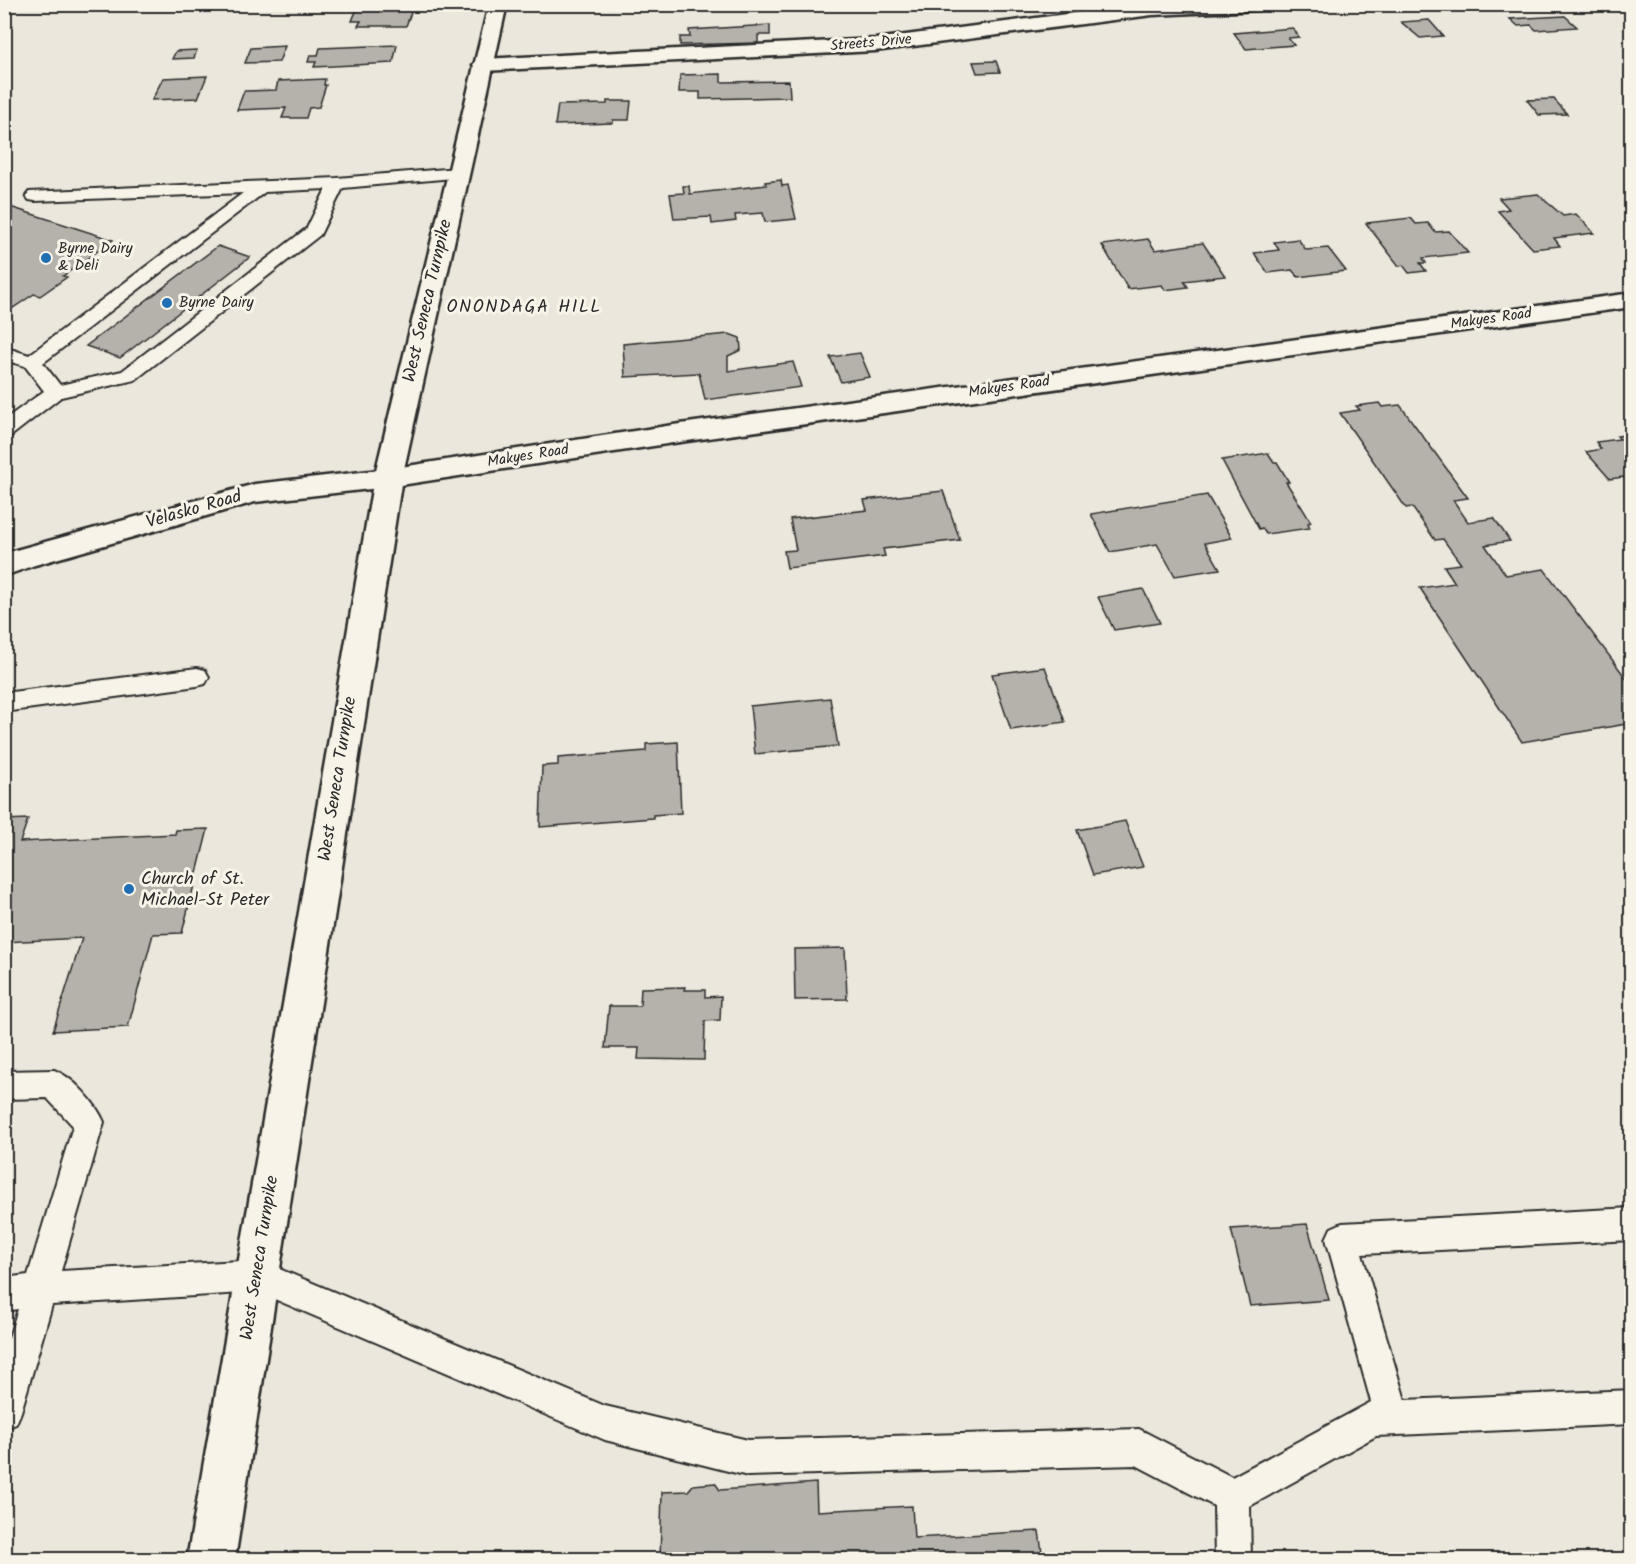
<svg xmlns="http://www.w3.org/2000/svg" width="1636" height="1564" font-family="Kalam,sans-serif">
	<rect width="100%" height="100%" fill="#ebe7dd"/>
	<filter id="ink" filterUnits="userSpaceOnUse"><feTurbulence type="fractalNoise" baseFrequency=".0167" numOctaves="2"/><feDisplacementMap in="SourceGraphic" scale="12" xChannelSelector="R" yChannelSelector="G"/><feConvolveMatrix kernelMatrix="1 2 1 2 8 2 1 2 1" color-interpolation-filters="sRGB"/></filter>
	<g filter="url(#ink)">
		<path fill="#b5b2ab" stroke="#2b2b2b" stroke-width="1.5" d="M359,4H414L406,26H358L361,21H352Z
			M667,4H743V6L667,10Z
			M1565,16L1577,27L1536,30L1531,25L1518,26L1510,19Z
			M1429,20L1443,36L1420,38L1401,22Z
			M770,25V35H758V43L680,45V37H690L689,30Z
			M1293,28L1299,37L1288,38L1294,45L1246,49L1234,33Z
			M397,45L393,63L314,67L316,62H308L310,55H318L320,48Z
			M285,46L279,62L245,63L251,48Z
			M197,50L194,58L172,59L176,51Z
			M996,61L1000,72L977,73L973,62Z
			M721,74V82L789,81L790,97L700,99V92H679L680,75Z
			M207,76L198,98L152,100L163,78Z
			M325,79L324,85H326L319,107L309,108L306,118H282L286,108L237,110L244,91L276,90L278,81Z
			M1554,99L1567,114L1539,115L1527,100Z
			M607,101H631L629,120H613V123L555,125L558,105L607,104Z
			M781,180L782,186L788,185L796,219L765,222L763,213L735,215L736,221L712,224L711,217L674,219L670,194L684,193L683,186H689L690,194L766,185L765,182Z
			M1538,194L1563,216L1576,214L1594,233L1554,238L1560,246L1533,249L1498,211L1509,209L1499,198Z
			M4,205L113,240L63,276L67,277L40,296L34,294L4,314Z
			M1411,218L1416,224L1428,223L1435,232L1449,231L1468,253L1423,258L1426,263H1420L1426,271L1409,273L1403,265L1399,266L1366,223Z
			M1148,239L1155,250L1203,243L1225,276L1184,281L1188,287L1165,290L1162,285L1128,289L1102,245Z
			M1298,239L1306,250L1328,248L1346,271L1298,277L1292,270L1268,273L1254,253L1279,250L1274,242Z
			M218,246L250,257L120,358L86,346Z
			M729,334L740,338L741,350L728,356V371L793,362L801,387L705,400L699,373L625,377L623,344Z
			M860,353L870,377L841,382L830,357Z
			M1379,403L1382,407L1400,405L1468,498L1453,500L1468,522L1494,518L1510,541L1485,545L1506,575L1544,569L1632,686V723L1522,742L1420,588L1455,583L1444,566L1461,564L1443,539L1435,540L1412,507L1406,508L1340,413L1360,410L1356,406Z
			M1632,434V483H1628L1623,477L1610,479L1586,452L1601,449L1596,442L1620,439L1617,436Z
			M1268,453L1274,462H1277L1289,482H1286L1311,522L1308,523L1310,528L1266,534L1262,528L1259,529L1222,460Z
			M943,491L960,540L883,549L885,556L787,568L784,551L796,550L790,519L867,510L864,500Z
			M1207,495L1232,538L1205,543L1220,569L1175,576L1157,544L1110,552L1091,514Z
			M1143,589L1160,623L1114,630L1098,597Z
			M1045,667L1065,722L1011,730L992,674Z
			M830,698L838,746L755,754L750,706Z
			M678,742L681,813L653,815V818L540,827L542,766L558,765V758L646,751V744Z
			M28,819L20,842L175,834L176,830L208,829L182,933L153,934L128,1027L53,1031L82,938L4,942V820Z
			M1125,821L1143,867L1093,875L1077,830Z
			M845,948L847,999L795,1000L794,949Z
			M685,987L684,990H705V997L721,996L720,1020L705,1021L704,1060L638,1059L639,1048H605L609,1006H640L641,988Z
			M1307,1224L1329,1300L1250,1306L1231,1229Z
			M715,1483L720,1490L816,1483L817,1511L912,1506L914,1538L1039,1531L1043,1560H656L660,1559L662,1492L688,1491L693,1485Z"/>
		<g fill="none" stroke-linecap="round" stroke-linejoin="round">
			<defs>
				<path id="service" d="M458,168L464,169L466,173L464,177L343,188L320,235L135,380L61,397L11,436L4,438V420L44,391L25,366L4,360V347L29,355L243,193L35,201L29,200L26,196L29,192L337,178ZM326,189L307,228L122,371L60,385L43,363L265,192Z
					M197,668L205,670L209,677L205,684L197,686L4,712V693Z
					M54,1070C73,1077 96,1103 104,1122L61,1271L258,1260L605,1406L748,1440L1139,1429L1232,1477L1371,1402L1326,1239L1331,1228L1342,1223L1632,1208V1240L1362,1254L1405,1400L1632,1390V1424L1376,1436L1250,1506L1251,1560H1215L1214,1506L1136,1465L748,1476L605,1440L258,1292L52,1305L21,1412L16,1424L4,1429V1353L18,1309L4,1311V1278L28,1275L73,1126L47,1098L4,1099V1071Z"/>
				<path id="minor" d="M1143,4H1267L1265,8L1258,10L1152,15L875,51L483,71L476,69L473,65L476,61L483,59L875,39Z"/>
				<path id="tertiary" d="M1632,293V307L673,443L388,487L255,502L35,565L4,576V554L16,550L255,484L388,469L673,425Z"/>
				<path id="primary" d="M489,4H507L402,478L235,1560H187L374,478Z"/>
			</defs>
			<use href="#service" stroke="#2b2b2b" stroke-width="4"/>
			<use href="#minor" stroke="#2b2b2b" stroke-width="5"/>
			<use href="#tertiary" stroke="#2b2b2b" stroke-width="5"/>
			<use href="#primary" stroke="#2b2b2b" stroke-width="5"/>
			<use href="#service" fill="#f7f3e8" fill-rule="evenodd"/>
			<use href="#minor" fill="#f7f3e8" fill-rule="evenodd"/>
			<use href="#tertiary" fill="#f7f3e8" fill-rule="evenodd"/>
			<use href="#primary" fill="#f7f3e8" fill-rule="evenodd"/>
		</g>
	</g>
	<g fill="#1f6fb2" stroke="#f7f3e8" stroke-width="2">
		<circle cx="46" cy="258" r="6"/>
		<circle cx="167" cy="303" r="6"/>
		<circle cx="129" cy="889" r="6"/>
	</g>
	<g text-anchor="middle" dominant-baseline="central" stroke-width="6" stroke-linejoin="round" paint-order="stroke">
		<g font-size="15" fill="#2b2b2b" stroke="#f7f3e8">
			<text transform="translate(871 43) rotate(-5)">Streets Drive</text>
			<text transform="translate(1491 319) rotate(-8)">Makyes Road</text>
			<text transform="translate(1009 387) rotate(-8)">Makyes Road</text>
			<text transform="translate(528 456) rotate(-9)">Makyes Road</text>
		</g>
		<g font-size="15" fill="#2b2b2b" stroke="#f7f3e8" text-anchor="start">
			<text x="58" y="249">Byrne Dairy<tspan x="58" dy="17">&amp; Deli</tspan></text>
			<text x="179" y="303">Byrne Dairy</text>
		</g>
		<g font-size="18" fill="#2b2b2b" stroke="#f7f3e8">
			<text transform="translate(428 301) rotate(-77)">West Seneca Turnpike</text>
			<text transform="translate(194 510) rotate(-16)">Velasko Road</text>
			<text transform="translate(338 779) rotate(-81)">West Seneca Turnpike</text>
			<text transform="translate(260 1258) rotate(-81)">West Seneca Turnpike</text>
		</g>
		<g font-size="18" letter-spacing="1.5" fill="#2b2b2b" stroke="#f7f3e8">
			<text x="524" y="307">ONONDAGA HILL</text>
		</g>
		<g font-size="18" fill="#2b2b2b" stroke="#f7f3e8" text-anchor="start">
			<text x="141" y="879">Church of St.<tspan x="141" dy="21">Michael-St Peter</tspan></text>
		</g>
	</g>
	<rect width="1636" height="1564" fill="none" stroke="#f7f3e8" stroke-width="24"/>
	<rect x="12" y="12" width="1612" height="1540" fill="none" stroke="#2b2b2b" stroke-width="2" filter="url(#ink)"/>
</svg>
